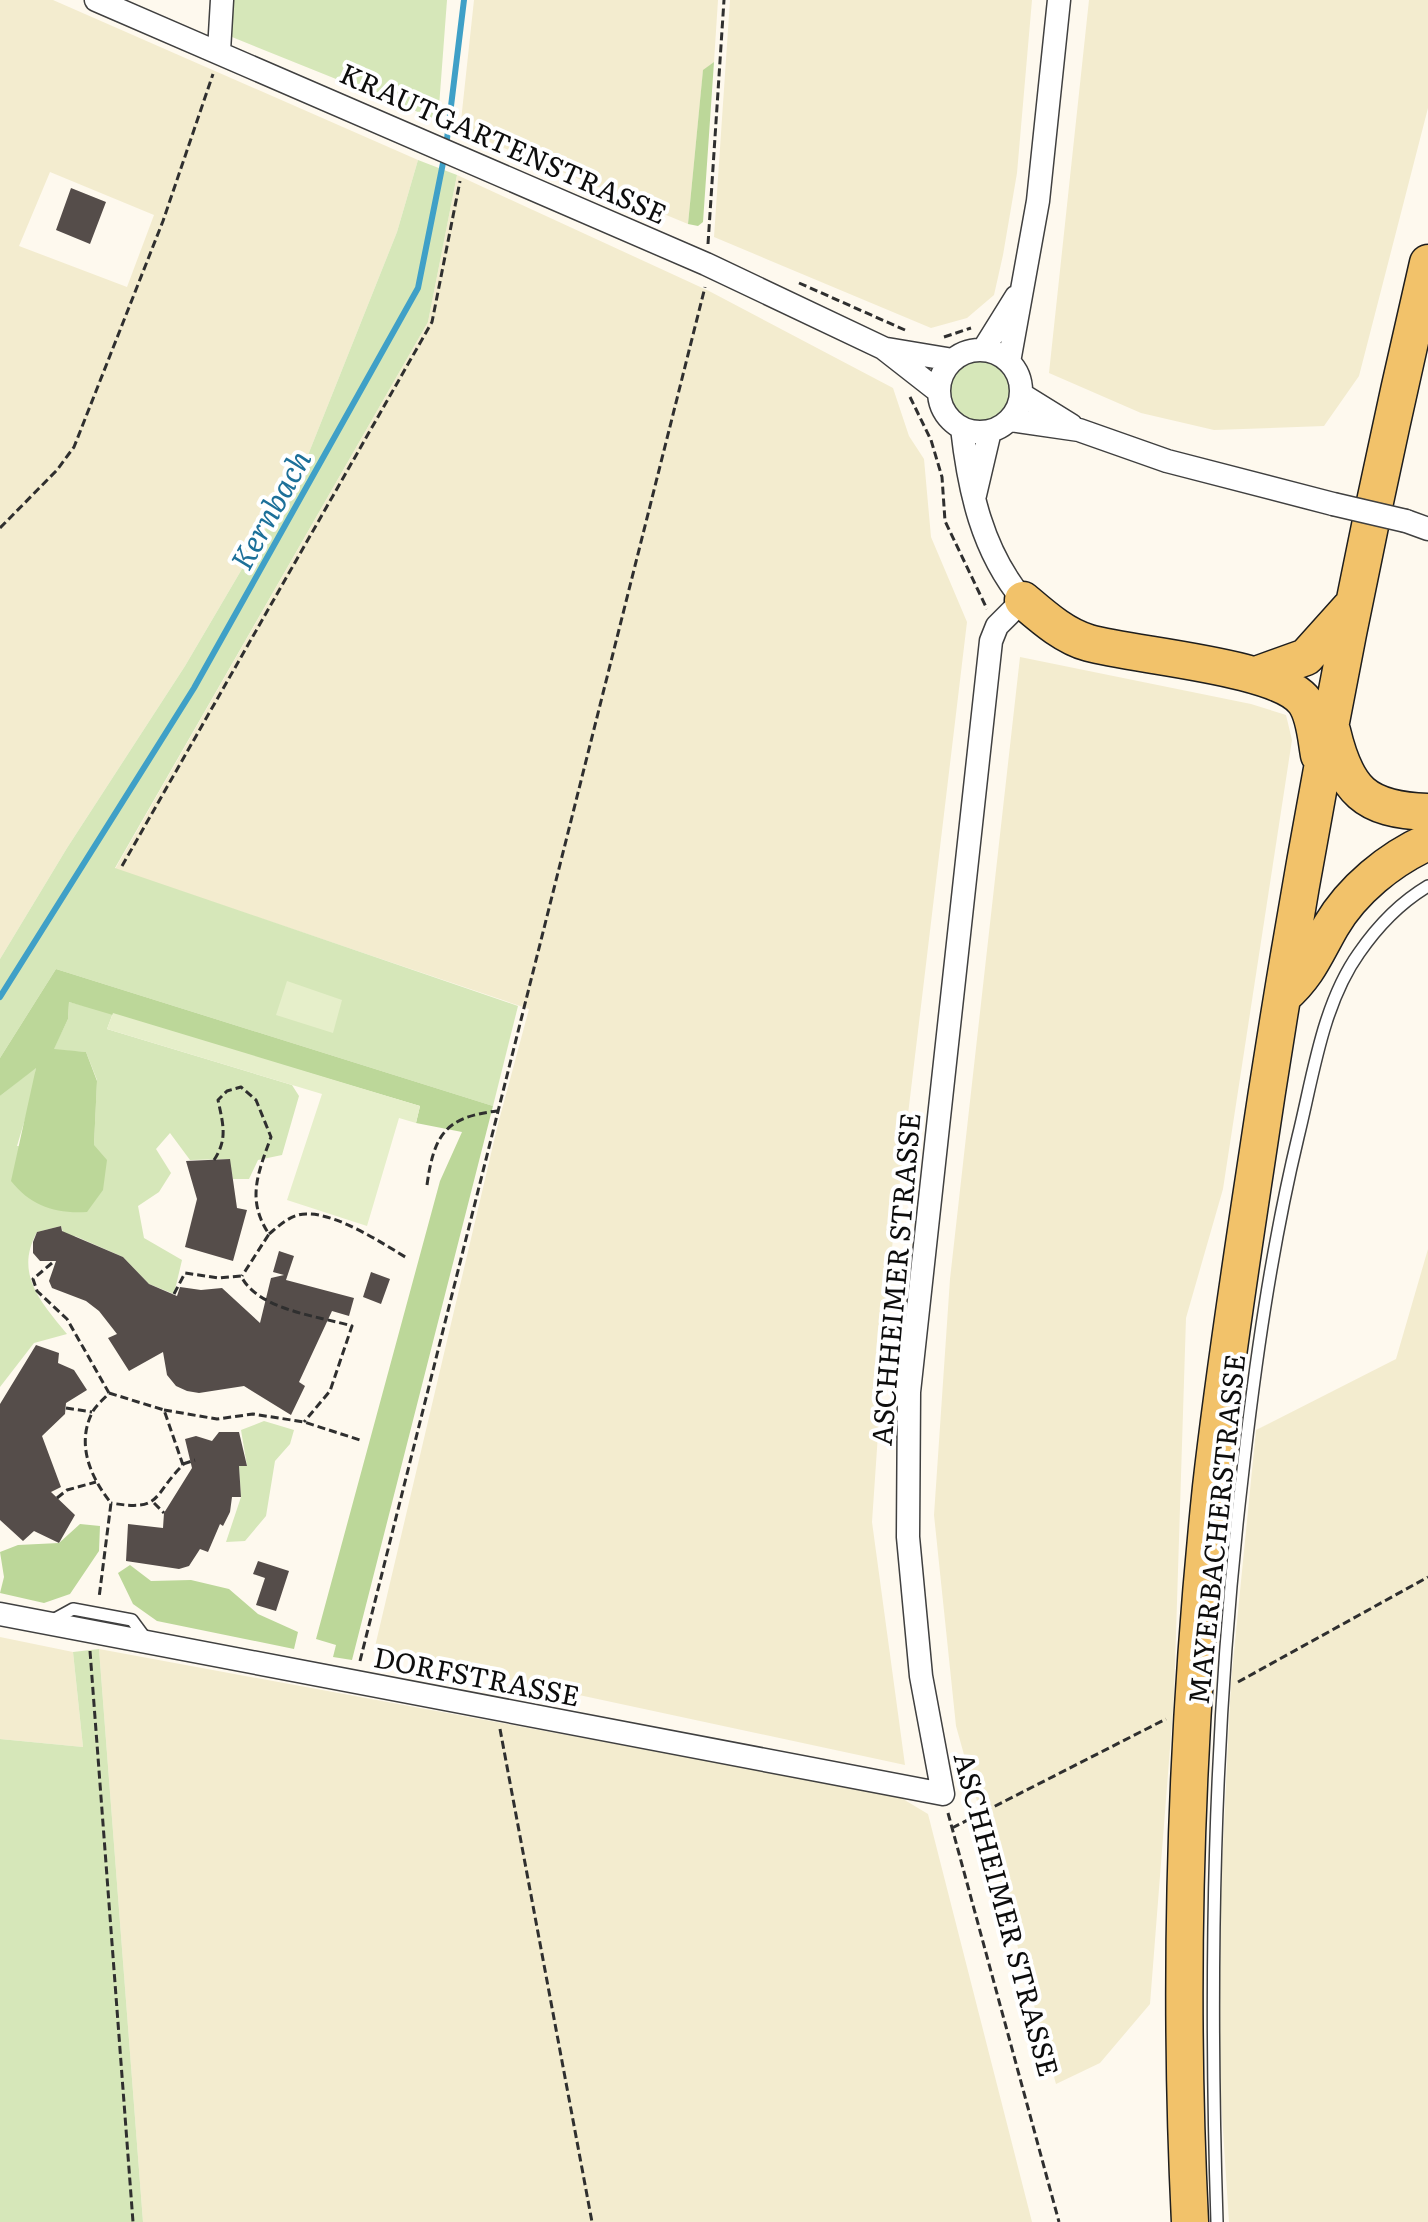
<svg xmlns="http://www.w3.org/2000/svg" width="1428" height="2222" font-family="Literata,serif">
	<rect width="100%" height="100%" fill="#fef9ee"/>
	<path fill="#f3eccf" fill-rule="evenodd" d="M0,0H53L418,160L397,232L306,460L185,666L67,848L0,959ZM50,172L154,215L127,287L19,246Z
		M474,0H718L714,62L703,71L688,224L460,130Z
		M730,0H1032L1017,173L1003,255L994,295L967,318L931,328L714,237Z
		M1089,0H1428V108L1359,376L1324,426L1214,430L1141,413L1049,373Z
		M457,175L709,291L893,388L909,436L924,459L931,537L967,622L889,1273L872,1522L905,1765L374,1651L498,1124L529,1009L115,869L428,322Z
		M1020,657L1251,704L1286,715L1292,740L1223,1189L1186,1318L1174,1697L1150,2004L1100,2063L1056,2084L956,1726L934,1515L950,1279Z
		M1428,1249V2222H1229L1219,2069L1221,1886L1231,1682L1256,1430L1396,1359Z
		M0,1637L73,1652L83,1747L0,1739Z
		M99,1649L898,1796L928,1814L1032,2222H143Z"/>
	<path fill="#d6e7b9" d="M231,0H447L438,120L227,35Z
		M418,160L457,175L428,322L115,868L518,1006L493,1106L56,969L0,1058V959L67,848L185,666L306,460L397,232Z
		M949 390a31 31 0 1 1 62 0a31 31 0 1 1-62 0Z
		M69,1002L113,1013L107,1029L292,1085L299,1096L282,1155L258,1160L249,1179H233L229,1159L190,1160L170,1133L156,1149L171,1173L159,1192L138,1206L144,1238L182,1260L174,1294L149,1284L123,1257L75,1236L68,1248L61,1226L37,1232C14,1274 41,1302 67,1334L34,1343L0,1387V1096L36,1067L34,1089L17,1146L94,1145L97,1080L86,1052L53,1050L68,1019Z
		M264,1421L294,1430L290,1444L275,1461L266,1516L245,1541L226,1542L241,1497L239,1466H247L241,1430Z
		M99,1649L143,2222H0V1739L83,1747L73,1652Z"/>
	<path fill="#bcd799" d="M714,62L703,222L698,226L688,224L703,70Z
		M56,969L493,1106L352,1660L333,1657L336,1645L316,1639L440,1181L462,1132L416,1123L420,1106L69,1002L68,1019L54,1049L86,1052L97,1081L94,1145L107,1160L103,1190L87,1212C55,1214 31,1206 11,1181L36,1068L0,1096V1058Z
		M80,1524L100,1526L99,1551L70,1594L44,1603L0,1593L4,1577L0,1552L18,1545L59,1543Z
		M130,1565L151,1581L191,1580L229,1589L258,1614L298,1632L294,1649L157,1621L133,1604L118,1573Z"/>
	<path fill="#e6efca" d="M287,981L342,1000L333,1033L276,1015Z
		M113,1013L420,1106L416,1123L399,1118L367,1226L287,1200L322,1094L107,1029Z"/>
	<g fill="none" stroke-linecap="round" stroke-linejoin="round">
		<path stroke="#3fa0c7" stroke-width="6" d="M446,147L464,0
			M0,997L194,688L418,288L444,158"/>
	</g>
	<path fill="#554d4a" d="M71,188L106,202L90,244L56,230Z
		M230,1159L237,1208L247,1210L233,1261L185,1247L197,1199L186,1161Z
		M61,1226L62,1231L123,1257L149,1284L177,1296L180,1287L201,1290L222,1288L260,1323L271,1278L284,1275L273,1272L279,1251L294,1256L286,1280L354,1298L349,1316L332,1311L299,1382L305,1386L291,1415L244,1386L199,1393L187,1391L176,1386L167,1375L163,1352L129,1371L108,1338L117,1334L99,1311L86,1301L52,1288L49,1281L56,1261H40L33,1253V1242L37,1232Z
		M371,1272L390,1279L381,1304L363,1297Z
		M36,1345L59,1353L58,1363L74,1370L87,1390L66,1403L65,1414L42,1436L61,1487L51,1492L75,1515L59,1543L34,1531L23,1541L0,1520V1404Z
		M219,1432H239L247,1466H239L241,1497H232L230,1512L223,1526L220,1524L208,1552L200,1549L189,1566L179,1569L126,1561L128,1524L163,1528L164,1513L192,1468L185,1439L196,1436L212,1441Z
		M258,1561L289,1571L276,1611L256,1605L265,1578L253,1574Z"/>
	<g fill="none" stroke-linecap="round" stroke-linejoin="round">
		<defs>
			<path id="lane" d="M53,1620L73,1609L132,1620L146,1639
				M1217,2222C1209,1973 1213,1727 1242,1479C1255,1364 1271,1250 1298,1137C1313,1077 1322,1005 1359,953C1377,927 1401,902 1428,886"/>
			<path id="street" d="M96,0L706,264L883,348L938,391
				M219,51L222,0
				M887,349L953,360
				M939 391a41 41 0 1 1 82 0a41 41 0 1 1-82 0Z
				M983,350L1016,297
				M1009,362L1038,201L1059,0
				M1021,394L1071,425
				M1010,420L1079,430L1167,461L1333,504
				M975,495L990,431
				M1406,521L1428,529
				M0,1614L943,1794L921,1676L908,1537L909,1392L991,641L997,626L1023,600C982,551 969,490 962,428"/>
			<path id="primary" d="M1023,600C1043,617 1064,636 1089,643C1135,656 1280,666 1305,702C1315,716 1316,739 1319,755
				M1256,675L1306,657L1350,608
				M1332,731C1346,790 1364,810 1428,812
				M1283,996C1308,974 1315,954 1331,926C1352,890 1390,859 1428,842
				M1190,2222C1178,1980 1186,1728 1211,1487C1223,1381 1239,1276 1255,1171C1300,866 1358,563 1428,263"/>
		</defs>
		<use href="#lane" stroke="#404040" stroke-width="14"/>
		<use href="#street" stroke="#404040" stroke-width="25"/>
		<use href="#primary" stroke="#1e1e1e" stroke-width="39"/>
		<path stroke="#2f2f2f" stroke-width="3" stroke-dasharray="8 4" stroke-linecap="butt" d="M708,244L724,0
			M799,283L905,330
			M944,337L971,328
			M910,397L931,440L942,477L945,521L987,609
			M0,528L57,470L74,447L163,221L213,74
			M122,866L432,322L460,181
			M214,1160C228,1139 223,1124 218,1100L227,1091L241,1087L256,1100L271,1137C258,1173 246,1200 269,1234L242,1276
			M427,1185C434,1135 445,1117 497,1111
			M269,1234C280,1225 292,1213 308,1214C338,1214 382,1243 407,1258
			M52,1263L33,1279L37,1291L67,1319L109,1393C104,1399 95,1406 92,1413C76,1445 91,1478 111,1503L99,1598
			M174,1294L185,1273L219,1278L241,1276C258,1310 318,1316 352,1326L330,1391L304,1422
			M109,1393L164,1410L183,1465C152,1495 163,1512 111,1503
			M66,1408L92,1412
			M164,1410L217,1419L253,1414L304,1422L360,1440
			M183,1464L195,1460
			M57,1498L67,1490L96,1482
			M154,1503L164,1513
			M90,1651L133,2222
			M360,1661L705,287
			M1238,1682L1428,1577
			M500,1729L592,2222
			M948,1813L1059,2222
			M952,1828L1166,1719"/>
		<use href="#lane" stroke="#fff" stroke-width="11"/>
		<use href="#street" stroke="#fff" stroke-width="22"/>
		<use href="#primary" stroke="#f2c26a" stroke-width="36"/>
		<defs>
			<path id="street-bridge" d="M1333,504L1406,521"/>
		</defs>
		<use href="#street-bridge" stroke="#404040" stroke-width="25" stroke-linecap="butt"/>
		<use href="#street-bridge" stroke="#fff" stroke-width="22"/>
	</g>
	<g text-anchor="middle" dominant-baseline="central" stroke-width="8" stroke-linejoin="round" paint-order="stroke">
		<g font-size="28" fill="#0d0d0d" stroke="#fff">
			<text transform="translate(504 142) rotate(24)">KRAUTGARTENSTRASSE</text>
			<text transform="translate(894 1279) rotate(-85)">ASCHHEIMER STRASSE</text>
			<text transform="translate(1215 1529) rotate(-84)">MAYERBACHERSTRASSE</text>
			<text transform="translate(477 1675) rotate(11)">DORFSTRASSE</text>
			<text transform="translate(1008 1914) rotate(75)">ASCHHEIMER STRASSE</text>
		</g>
		<g font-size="30" font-style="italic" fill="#1c7099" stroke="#fff">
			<text transform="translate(269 509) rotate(-61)">Kernbach</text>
		</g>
	</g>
</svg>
